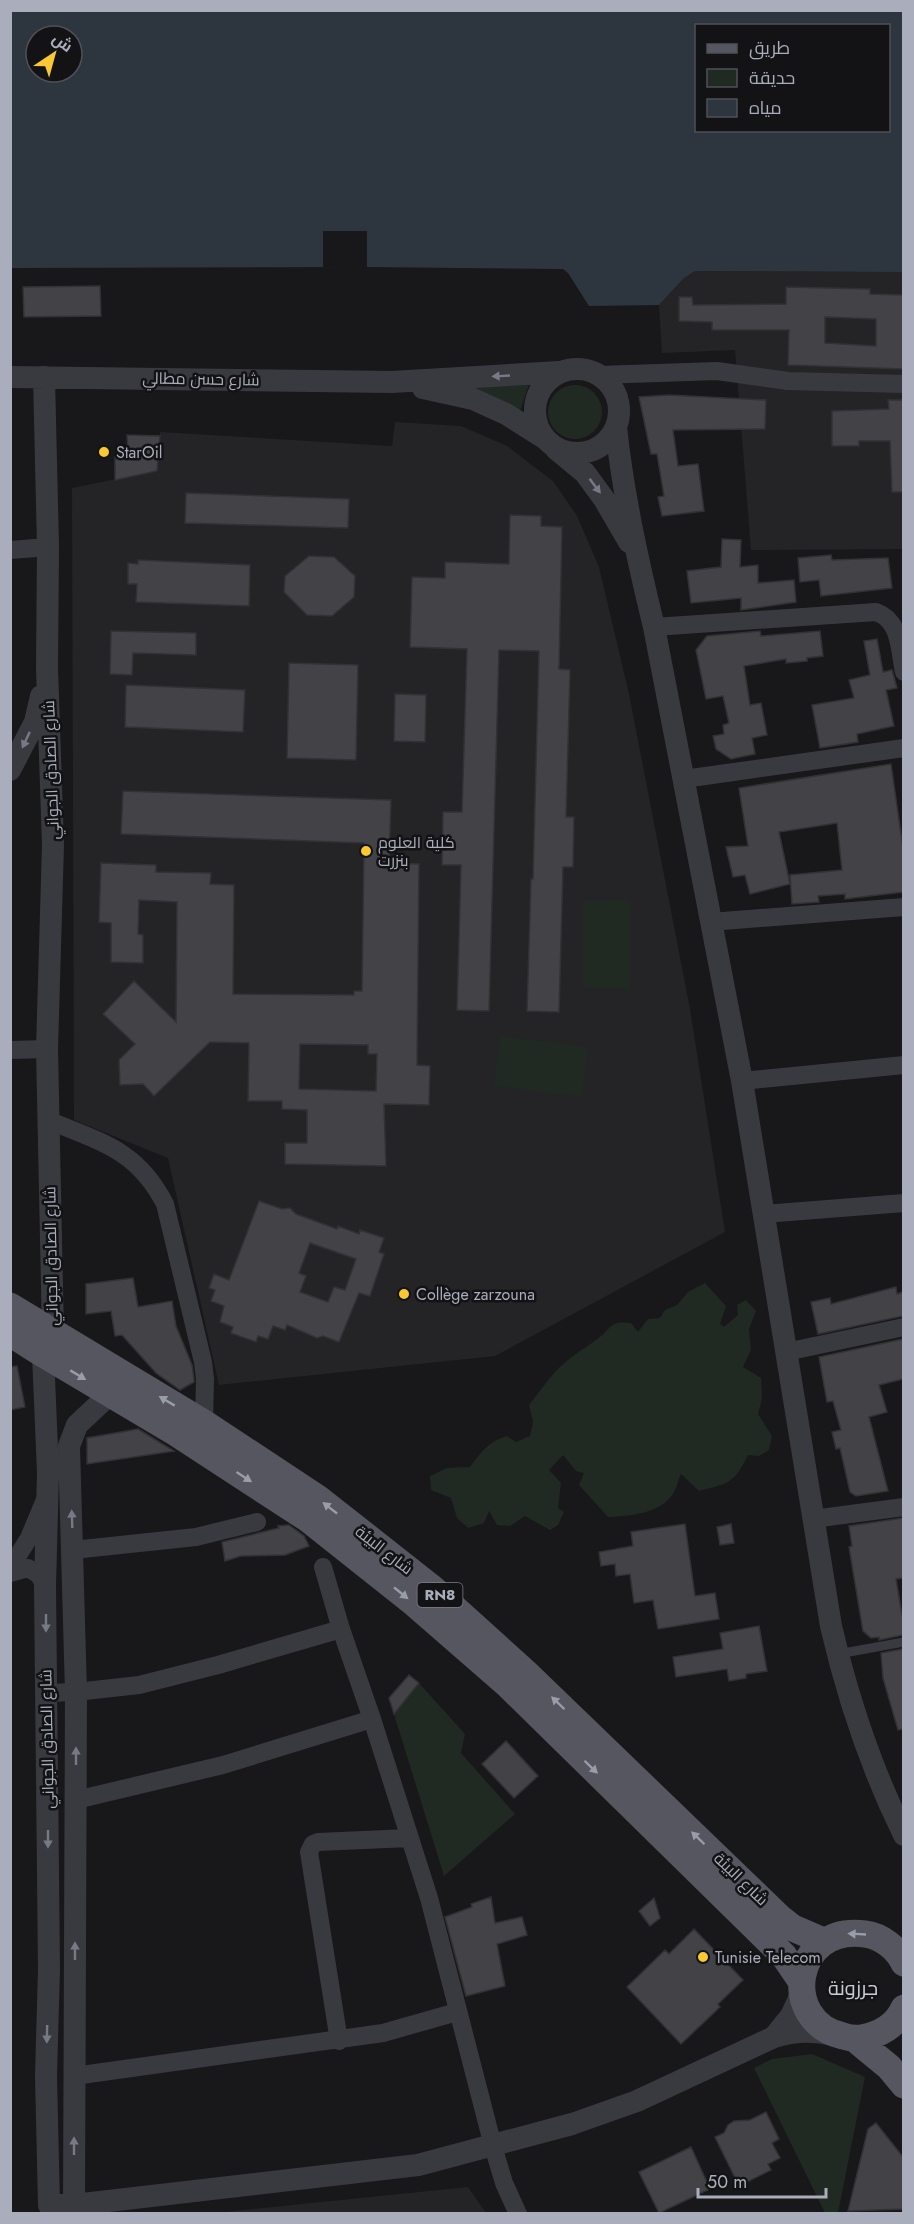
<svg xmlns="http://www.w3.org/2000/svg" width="914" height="2224" font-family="Jost,Cairo,sans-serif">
	<rect width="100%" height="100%" fill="#18181a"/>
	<path fill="#242427" d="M695,271L903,272V549L751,550L735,350L662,353L659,305L684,278Z
		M395,422L461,426L507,446L553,481L577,516L599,567L629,694L690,1009L725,1232L495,1356L219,1385L168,1158L74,1120L72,488L157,471L160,432L392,446Z
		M468,2187L486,2213H216Z"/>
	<path fill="#202922" d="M529,384L520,411L468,386Z
		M548 412a27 27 0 1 1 54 0a27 27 0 1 1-54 0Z
		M583,900H630V989L583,988Z
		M500,1036L588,1047L582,1097L494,1086Z
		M705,1283L726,1306L720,1324L724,1327L738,1315L737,1305L746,1300L756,1311L749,1329L751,1350L743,1367L761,1378L762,1398L758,1414L772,1436L769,1450L759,1456L748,1455C734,1484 729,1483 699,1491L681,1474C678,1480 677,1487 674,1492C662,1514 629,1516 608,1517L579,1485L584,1473L576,1471L563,1455L549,1470L561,1483L558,1508L564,1512L558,1525L550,1530L525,1516L510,1526L497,1525L489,1511L484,1523L468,1528L457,1518L451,1498L431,1490L430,1476L447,1468L470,1467C481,1452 489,1441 507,1436L516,1442L530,1436L533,1422L529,1405C538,1394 546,1382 555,1372C567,1359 582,1350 596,1340C612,1329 608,1320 631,1323L638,1332L648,1319L660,1318L665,1310L677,1305L688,1292Z
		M419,1683L465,1734L461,1753L515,1814L444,1876L394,1714Z
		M812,2054L865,2077L838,2213H825L754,2068L772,2059Z"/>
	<path fill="#2d363f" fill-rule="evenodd" d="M10,11H903V272L695,271L684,278L659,305L589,306L568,273L563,269L367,267L11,268ZM696,26H888V130H696ZM36,36H72V72H36Z"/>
	<path fill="#18181a" d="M323,231H367V267H323Z"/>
	<path fill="#424247" stroke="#323236" stroke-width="1.5" fill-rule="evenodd" d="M100,286L101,316L24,317L23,287Z
		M786,287L870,289V294L903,295V369L788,365L789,330H712V322L679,321V297H692L693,305L786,304ZM825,317L876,319V346L825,343Z
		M669,395L766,400L765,429L673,430L678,466L698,464L704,511L662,516L658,497L664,496L657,454H651L639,397Z
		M888,400H903V492H892L890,441H859V446H832V411L889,409Z
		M127,435L160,436L157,471L115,480V457H128Z
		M186,493L349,499L348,528L185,523Z
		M510,515L541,516V526L562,527L559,669L570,670L566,817H574L573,867H563L559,1012L527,1011L531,879H533L539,651L499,650L489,1011L457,1010L461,865H442L443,812H462L467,649L410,647L412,577L445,578V562L509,564Z
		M722,539L741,540L740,567L758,565V583L794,580L796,602L741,610V598L691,603L687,571L721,567Z
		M831,555L832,560L888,558L892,588L821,596L819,580L800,582L798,558Z
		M309,556L334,557L355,576L354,597L332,616L307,615L284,592L285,576Z
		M138,560L250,565L249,606L136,602L137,584H128V563L138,564Z
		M111,631L196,633V655L133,653L132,675L110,674Z
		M760,631L761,636L820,631L823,656L807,658V661L786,663V659L744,666L750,705L761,703L767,735L752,738L755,754L731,759L716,749L713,736L724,734L723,725L729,723L723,696L706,699L696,650L707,636Z
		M877,639L883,672L892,670L897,688L886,690L894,726L857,734L858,742L820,748L812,705L854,698L849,680L870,675L864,641Z
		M289,663L358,665L356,760L287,758Z
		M126,685L245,690L243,732L125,727Z
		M395,694L426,695L425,742L394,741Z
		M891,764L903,848V892L845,899V894L818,896L819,902L792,904L790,875L842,870L837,823L779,832L790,884L750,894L745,875L733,877L726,847L748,846L739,788Z
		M123,791L391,800L389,863L419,864L417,1065L430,1066L429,1105L384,1104L386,1166L285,1164V1143H307V1110L282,1109V1101H248L249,1043L210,1042L154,1096L143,1084L120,1085L119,1060L135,1044L103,1014L134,981L176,1022L177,902L139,900L138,934L143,935V963L111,962V923L99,922L101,863L156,865V872L211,873L210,884L234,885L233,994L354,995V991H362L364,843L121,834ZM300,1044L368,1045V1054H377L376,1091L299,1089Z
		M259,1201L282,1209L290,1208L296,1214L337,1229L338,1226L359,1234L360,1230L384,1238L379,1252L384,1254L370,1296L359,1293L339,1342L323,1336L317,1338L287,1325L285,1330L273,1326L268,1339L258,1336L256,1342L231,1333L233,1327L220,1322L224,1306L211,1301L215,1290L209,1288L214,1274L229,1280ZM310,1243L356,1259L345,1290L334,1287L328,1302L300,1292L306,1276L299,1273Z
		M133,1278L138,1307L172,1301L176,1326L192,1365L194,1380V1382L180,1390L156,1373L122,1335L115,1336L111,1311L86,1314V1284Z
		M896,1287L897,1294L903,1292V1316L818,1334L811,1302L830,1298L831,1304Z
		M903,1339V1379L879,1385L887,1412L869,1417L888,1491L856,1496L850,1492L840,1448L836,1449L832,1432L841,1430L833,1401L827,1402L819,1357Z
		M17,1366L25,1407L10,1410V1367Z
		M138,1429L174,1451L87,1464V1438Z
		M903,1518V1578L896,1579L902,1615H903V1635L879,1640V1637L871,1638L863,1631L849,1547L852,1546L849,1526Z
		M685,1524L695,1596L715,1593L719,1619L658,1629L653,1600L634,1603L630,1574L616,1576L615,1564L601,1566L599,1552L633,1546L631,1532Z
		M731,1524L734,1543L720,1545L717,1527Z
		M289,1525L304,1536L309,1546L285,1555L241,1556L225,1561L222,1542L279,1528L278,1526Z
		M759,1626L767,1671L746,1674V1678L729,1681L727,1669L676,1677L673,1657L723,1649L720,1633Z
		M903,1649V1729L898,1730L883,1678L881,1653Z
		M409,1675L419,1683L394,1714L389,1698Z
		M506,1741L538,1776L514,1798L482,1764Z
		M491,1897L495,1923L522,1917L527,1935L497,1944L505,1986L466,1996L445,1917L472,1907L471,1904Z
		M654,1898L660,1918L650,1926L639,1911Z
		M694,1929L743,1980L718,2004L720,2007L681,2044L627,1987L665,1950L669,1954Z
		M766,2112L779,2139L772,2143L780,2158L768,2164L771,2170L739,2186L715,2137L724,2133L728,2125L734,2121L750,2120Z
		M876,2123L903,2157V2209L848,2211L868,2129Z
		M691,2147L710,2189L659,2213L639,2172Z"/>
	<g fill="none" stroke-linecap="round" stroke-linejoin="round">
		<path stroke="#393940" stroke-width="9" d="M838,1654L904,1642"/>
		<path stroke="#393940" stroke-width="18" d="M599,375L717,371L788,381L904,384
			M10,550L48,547
			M654,627L876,612C901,621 899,649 904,672
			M684,779L904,748
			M710,922L904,907
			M10,1050L47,1049
			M742,1081L904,1065
			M48,1120C100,1142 137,1149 165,1204L203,1362L205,1379L204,1423
			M764,1214L904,1203
			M786,1352L904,1327
			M813,1519L904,1507
			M73,1550L196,1537L257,1522
			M323,1567L341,1629L372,1719L429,1898L493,2146L504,2183L518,2214
			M10,1568L29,1538L44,1502
			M10,1573L28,1568L39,1575L45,1586
			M46,1693L76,1692L139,1685L218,1665L341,1629
			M76,1800L223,1765L372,1719
			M339,2041L309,1852L313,1844L318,1842L409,1838
			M74,2076L383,2033L457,2012"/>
		<path stroke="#393940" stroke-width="22" d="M535 411a42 42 0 1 1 84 0a42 42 0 1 1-84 0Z
			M10,377L392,382L559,372
			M44,377L48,547L47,668L53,845L47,1049L53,1334L43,1354L48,1473L45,1586L49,1969L46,2076L49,2205H74L418,2165L572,2124L637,2101L774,2037C795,2030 813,2030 834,2035
			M423,388L473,399L506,414L544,438
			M616,427C623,494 638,561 654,627L742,1081L831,1626C848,1699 871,1768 904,1835
			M556,449L585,473L604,499L629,542
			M10,770L35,722L41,696
			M774,2037L791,2016L802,1992
			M74,2205L76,1692L69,1446L77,1425L110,1394"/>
		<path stroke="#55565f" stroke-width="27" d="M10,1306L204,1423L319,1499L432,1588L526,1673L779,1917L793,1928L823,1941
			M10,1333L43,1354L176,1433L308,1519L415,1604L508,1685L784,1956L801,1981
			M904,1963C897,1948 881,1936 865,1934C792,1924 779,2022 843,2036C849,2038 854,2039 861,2038C879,2035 896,2026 904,2008
			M855,2039L889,2067L904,2085"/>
	</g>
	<defs><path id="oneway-solid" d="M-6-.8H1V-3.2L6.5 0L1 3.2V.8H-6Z" transform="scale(1.5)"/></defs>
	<g fill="#777984">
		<use href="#oneway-solid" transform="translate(501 376) rotate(177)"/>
		<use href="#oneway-solid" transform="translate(595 486) rotate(53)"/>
		<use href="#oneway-solid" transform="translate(26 740) rotate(115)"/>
		<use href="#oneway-solid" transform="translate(72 1519) rotate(-92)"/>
		<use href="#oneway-solid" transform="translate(46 1623) rotate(90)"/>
		<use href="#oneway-solid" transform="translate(76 1756) rotate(-90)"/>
		<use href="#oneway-solid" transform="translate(48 1839) rotate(90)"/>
		<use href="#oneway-solid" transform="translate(75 1951) rotate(-90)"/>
		<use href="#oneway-solid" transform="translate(47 2034) rotate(91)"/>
		<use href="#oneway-solid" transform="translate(74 2146) rotate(-90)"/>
	</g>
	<g fill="#999ca9">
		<use href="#oneway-solid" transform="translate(78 1375) rotate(31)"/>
		<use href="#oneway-solid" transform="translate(167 1401) rotate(-149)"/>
		<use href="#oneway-solid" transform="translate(244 1477) rotate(33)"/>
		<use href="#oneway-solid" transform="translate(330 1508) rotate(-142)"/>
		<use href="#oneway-solid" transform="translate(401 1593) rotate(39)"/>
		<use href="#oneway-solid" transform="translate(558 1703) rotate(-136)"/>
		<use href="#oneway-solid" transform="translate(591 1767) rotate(44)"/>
		<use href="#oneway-solid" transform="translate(698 1838) rotate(-136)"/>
		<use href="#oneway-solid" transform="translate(857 1934) rotate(-177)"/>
	</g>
	<g fill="#f9c832" stroke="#131315" stroke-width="2">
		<circle cx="104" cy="452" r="6"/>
		<circle cx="366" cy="851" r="6"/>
		<circle cx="404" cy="1294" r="6"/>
		<circle cx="703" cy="1957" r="6"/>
	</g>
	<g text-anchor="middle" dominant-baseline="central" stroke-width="5" stroke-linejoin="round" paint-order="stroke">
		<rect fill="#131315" stroke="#7d7f89" stroke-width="1.5" x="417.5" y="1583" width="45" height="24" rx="4.5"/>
		<g font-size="15" font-weight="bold" fill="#aaadbb">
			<text x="440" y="1595">RN8</text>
		</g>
		<g font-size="16" fill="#aaadbb" stroke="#131315">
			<text transform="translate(201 379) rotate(1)">شارع حسن مطالي</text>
			<text transform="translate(51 770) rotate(-92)">شارع الصادق الجواني</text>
			<text transform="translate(51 1256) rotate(-91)">شارع الصادق الجواني</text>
			<text transform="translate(384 1550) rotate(38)">شارع البيئة</text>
			<text transform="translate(47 1739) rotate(-91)">شارع الصادق الجواني</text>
			<text transform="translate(741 1879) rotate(44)">شارع البيئة</text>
		</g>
		<g font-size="16" fill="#aaadbb" stroke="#131315" text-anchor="start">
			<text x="116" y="452">StarOil</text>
			<text x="378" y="842">كلية العلوم<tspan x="378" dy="18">بنزرت</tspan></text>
			<text x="416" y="1294">Collège zarzouna</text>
			<text x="715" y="1957">Tunisie Telecom</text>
		</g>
		<g font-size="20" fill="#cbcdd6" stroke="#131315">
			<text x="853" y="1988">جرزونة</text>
		</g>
	</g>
	<rect width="914" height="2224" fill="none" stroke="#aaadbb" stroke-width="24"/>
	<rect x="695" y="24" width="195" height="108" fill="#131315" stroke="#4f5157" stroke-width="1.5"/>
	<rect x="707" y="44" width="30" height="9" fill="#55565f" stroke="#4f5157" stroke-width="1.5"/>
	<text x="749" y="54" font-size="18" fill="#aaadbb">طريق</text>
	<rect x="707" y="69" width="30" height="18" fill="#202922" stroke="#4f5157" stroke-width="1.5"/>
	<text x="749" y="84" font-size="18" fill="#aaadbb">حديقة</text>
	<rect x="707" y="99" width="30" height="18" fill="#2d363f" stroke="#4f5157" stroke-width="1.5"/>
	<text x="749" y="114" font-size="18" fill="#aaadbb">مياه</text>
	<g transform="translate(54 54) rotate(36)"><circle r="28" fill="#131315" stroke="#4f5157" stroke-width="1.5"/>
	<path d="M0-4.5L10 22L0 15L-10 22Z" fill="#f9c832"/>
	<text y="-9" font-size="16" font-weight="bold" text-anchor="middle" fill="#aaadbb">ش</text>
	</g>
	<path d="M698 2188v9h128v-9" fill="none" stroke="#aaadbb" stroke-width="3"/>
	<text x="707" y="2188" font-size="18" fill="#aaadbb" stroke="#131315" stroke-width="4.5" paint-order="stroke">50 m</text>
</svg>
